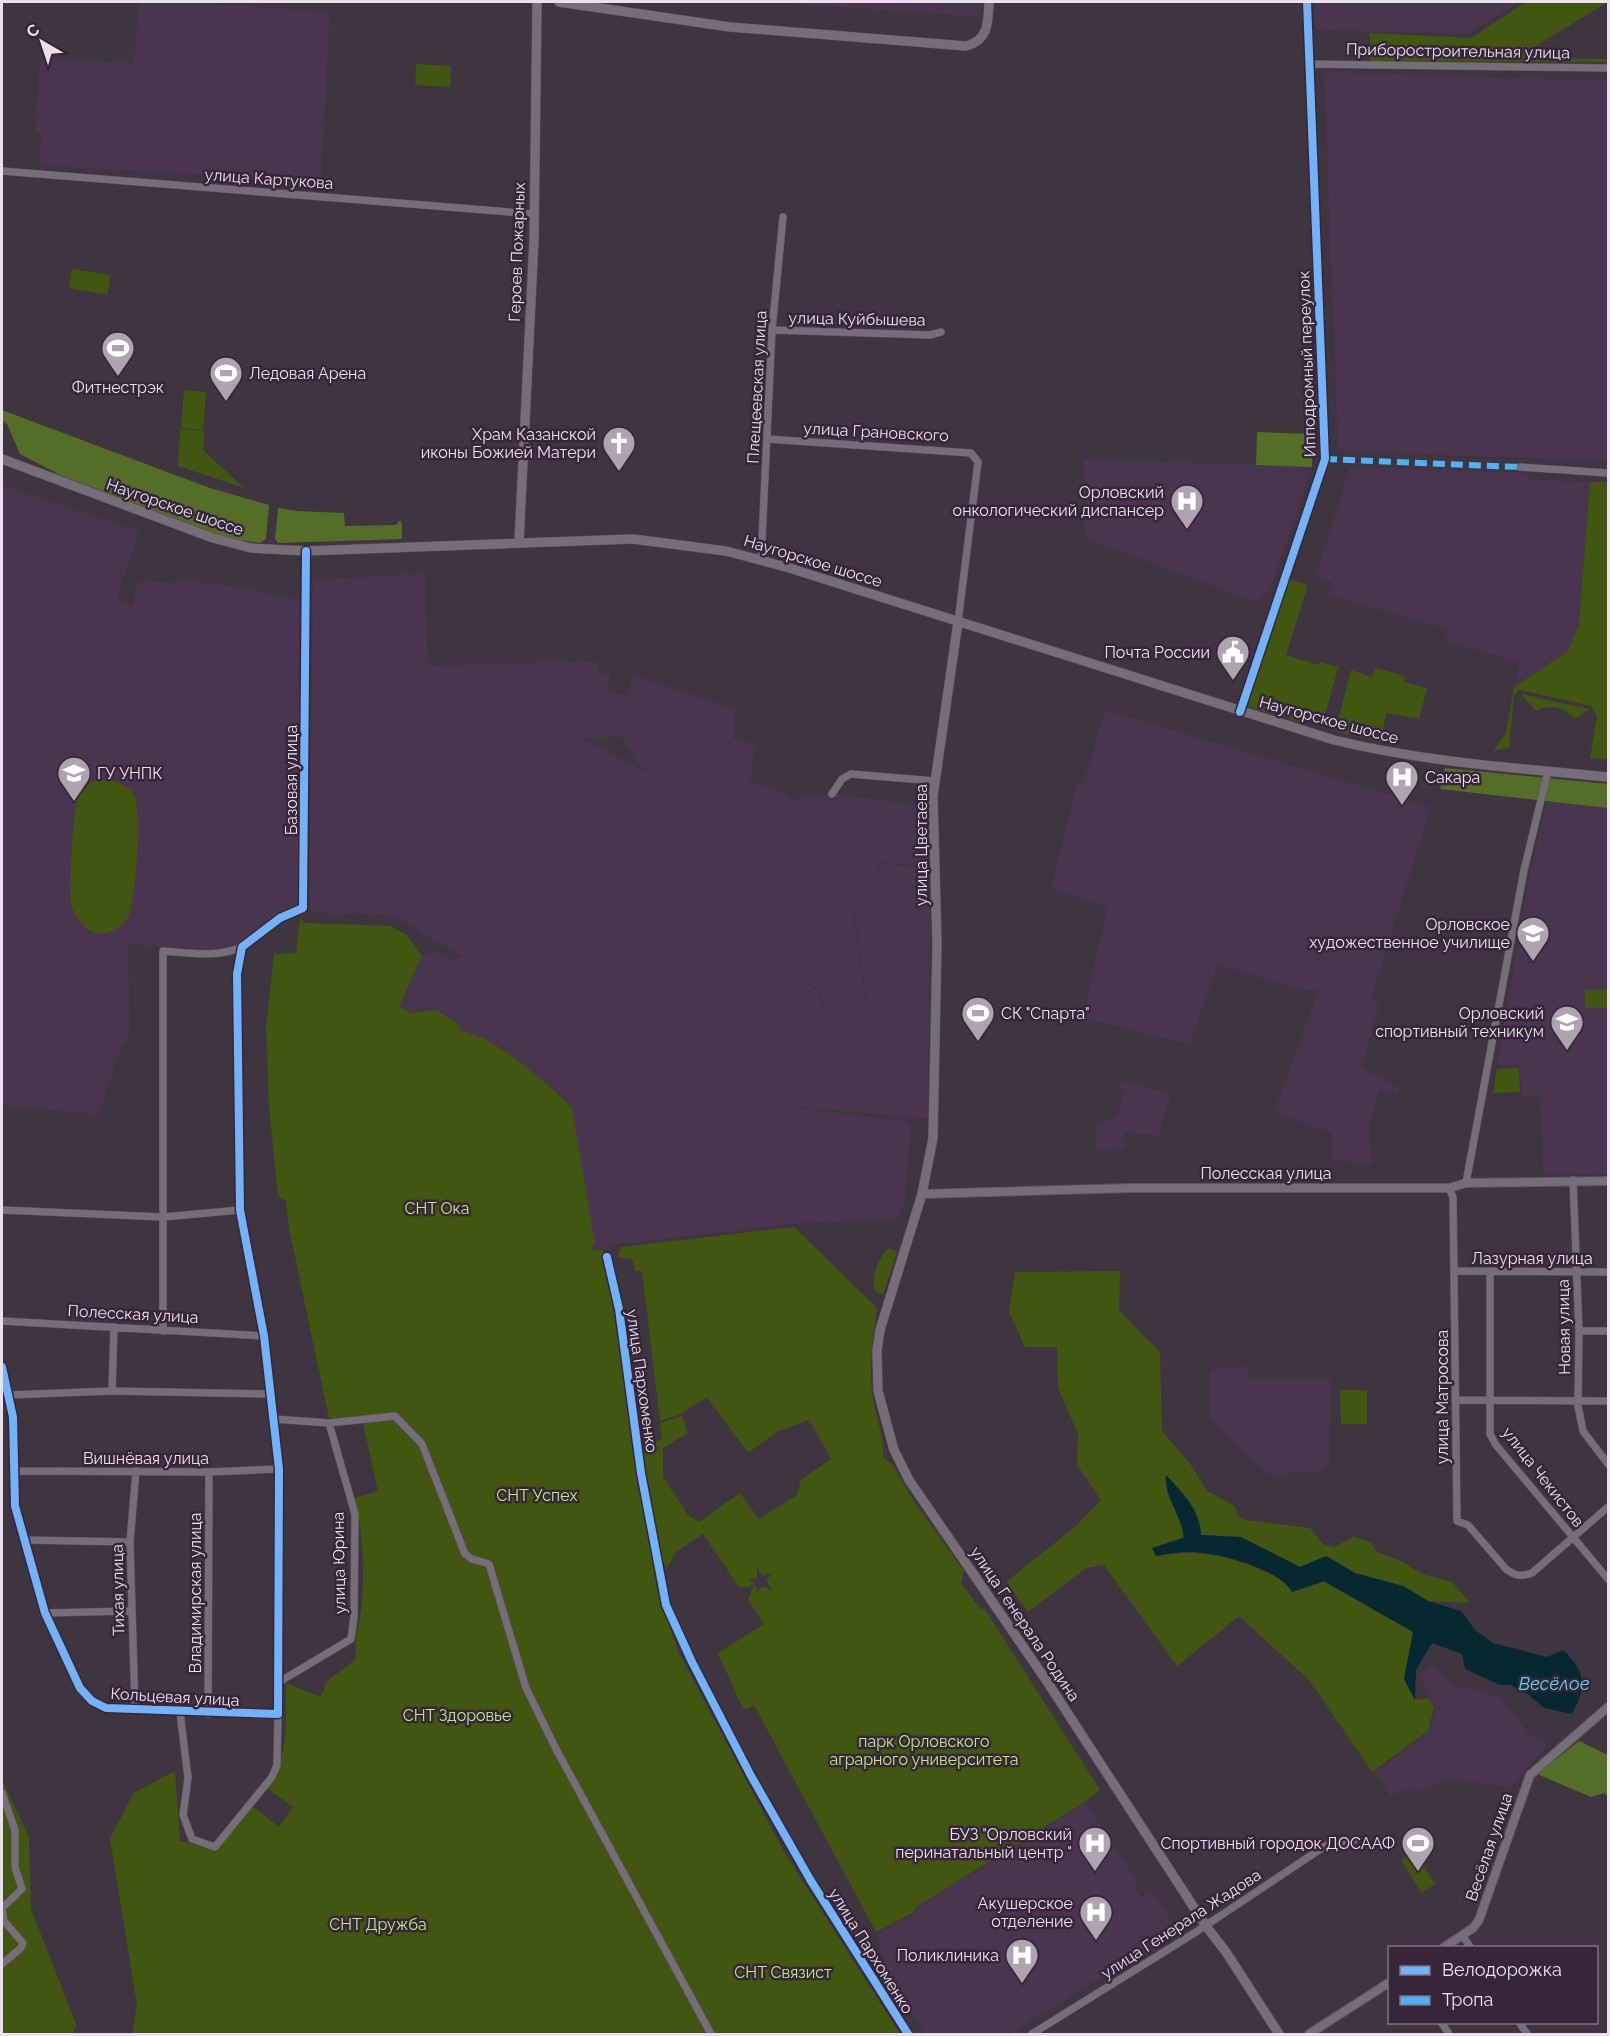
<svg xmlns="http://www.w3.org/2000/svg" width="1610" height="2036" font-family="Raleway,sans-serif">
	<rect width="100%" height="100%" fill="#3e3540"/>
	<path fill="#4a354e" fill-rule="evenodd" d="M139,2H179L330,12L321,182L38,165L42,133L35,132L40,58L134,63Z
		M770,2H981L980,17Z
		M1315,2H1519L1469,34L1315,30Z
		M1324,72L1608,81V461L1338,451Z
		M1083,459L1312,467L1270,591L1255,602L1085,538Z
		M1350,467L1524,473L1533,480L1590,482L1579,624L1568,651L1514,687L1520,662L1446,641L1448,629L1329,595L1332,582L1315,577Z
		M2,485L140,531L116,598L132,606L138,581L215,583L299,600V904L259,928L228,951L128,944L130,1033L121,1047L99,1114L2,1105Z
		M425,573L428,666L598,661V674H610L607,693L628,695L633,675L735,709L733,739L756,744L750,781L777,790L793,800L809,795H844L928,807L931,867L881,862L853,908L867,1013L832,1025L816,986L714,1056L815,988L832,1026L868,1014L854,908L882,863L931,869L928,1119L761,1104L911,1122L905,1199L898,1219L802,1223L612,1245L593,1251L572,1108L548,1085L515,1058L486,1039L460,1030L459,1024L437,1010L411,1013L399,1007L422,956L434,951L454,962L456,959L463,958L392,915L319,913L309,908L313,580ZM621,737L639,766L668,781L638,768L583,738Z
		M1105,710L1431,807L1371,999L1380,1003L1361,1068L1399,1087L1397,1093L1379,1089L1369,1126L1372,1165L1331,1160L1332,1133L1274,1112L1318,991L1293,988L1218,964L1190,1044L1085,1019L1084,1010L1108,907L1051,888L1077,783L1083,784Z
		M1548,796L1608,802V1174L1543,1175L1540,1096H1522L1520,1065H1497L1529,878Z
		M1122,1080L1170,1094V1106H1166L1160,1136L1124,1132L1126,1149L1095,1150L1096,1126L1117,1115L1124,1092L1119,1086Z
		M1247,1366L1248,1378H1331L1330,1462L1319,1472L1268,1474L1211,1419L1209,1370Z
		M1432,1664L1456,1689L1468,1687L1501,1698L1529,1734L1548,1744L1512,1787L1448,1779L1418,1792L1413,1785L1391,1797L1375,1773L1429,1732L1436,1712L1419,1674Z
		M1085,1803L1139,1884L1134,1888L1141,1897L1152,1891L1178,1930L1009,2034H925L885,1971L877,1934L914,1914L917,1907Z"/>
	<path fill="#415711" d="M1526,2H1608L1529,50V57L1608,59V62L1370,61V33L1471,38Z
		M416,64L451,66L450,87L415,85Z
		M72,269L111,275L107,295L69,288Z
		M184,390L206,392L203,430L181,428Z
		M180,429L204,431L203,450L244,488L178,466Z
		M1590,482H1608V759L1590,758L1597,716L1591,706L1519,690L1514,695L1509,748L1493,751L1506,733L1514,687L1568,651L1579,625Z
		M1288,579L1308,585L1286,655L1318,665L1320,662L1338,667L1326,712L1313,720L1306,718L1303,723L1246,706Z
		M1375,668L1405,676L1404,682L1427,688L1419,719L1386,713L1381,742L1338,732L1339,716L1351,670L1372,677Z
		M1521,694L1590,709L1574,719C1564,706 1550,704 1536,711Z
		M98,780C111,780 126,782 134,795C142,807 136,904 128,917C123,927 109,935 97,933C84,930 73,915 71,903C69,889 73,809 78,798C82,789 89,783 98,780Z
		M300,918L305,923L390,926L407,935L422,956L399,1007L411,1013L436,1010L459,1024L460,1030L486,1039L515,1058L548,1085L572,1108L595,1244L592,1245L593,1250H602L617,1316L639,1486L658,1593L678,1651L784,1852L900,2034H132L137,2005L110,1838L134,1793L175,1771L180,1841L213,1850L252,1806L279,1827L293,1807L267,1788C290,1759 285,1719 286,1683L321,1697L326,1682L356,1659C353,1637 361,1621 362,1600C365,1570 362,1526 355,1498L378,1491L362,1418H329L289,1228L286,1201L278,1196L269,1106L266,1027L274,954L296,953Z
		M1608,989V1008H1585V990Z
		M1519,1068L1520,1092L1493,1093L1497,1069Z
		M794,1227L877,1308C873,1336 869,1364 872,1392C874,1415 885,1434 883,1457L893,1465L913,1500L964,1571L961,1583L981,1610L984,1608L1100,1790L1085,1802L916,1907L913,1913L876,1932L754,1705L747,1709L742,1707L718,1653L764,1624L748,1600L752,1589L756,1585L757,1593L762,1586L773,1591L766,1581L773,1572L763,1576L757,1568V1578L748,1580L755,1583L750,1587H739L703,1534L676,1552L667,1568L663,1563L640,1443L659,1441L662,1436L660,1423L682,1416L688,1433L663,1448V1477L688,1515L699,1522L740,1493L759,1519L797,1495L801,1480L831,1459L809,1420L778,1431L748,1453L707,1397L681,1414L660,1421L642,1271H635L632,1259L617,1257L621,1247Z
		M890,1248L897,1252L883,1295L875,1291C871,1278 878,1255 890,1248Z
		M1120,1271L1119,1310L1160,1352L1162,1431L1191,1465L1207,1491L1235,1506L1238,1517L1246,1520L1310,1528L1323,1544L1335,1547L1353,1537L1370,1542L1377,1552L1399,1560L1422,1574L1452,1582L1470,1603L1428,1601L1403,1586L1355,1573L1326,1556L1300,1567L1241,1537L1201,1535C1201,1512 1183,1490 1166,1476C1164,1498 1181,1515 1183,1537L1152,1548L1156,1556C1166,1555 1178,1553 1189,1553C1215,1552 1279,1569 1292,1592L1324,1582L1413,1632L1404,1679L1415,1700L1429,1698L1434,1708L1428,1731L1372,1772L1310,1681L1239,1616L1177,1666L1104,1565L1086,1568L1028,1612L1006,1582L1076,1526L1101,1500L1077,1465L1078,1434L1058,1387L1057,1347H1025L1009,1312L1015,1272Z
		M1340,1390H1367V1424H1341Z
		M2,1780L29,1837L31,1909L76,2024L73,2034H2Z
		M1415,1851L1435,1884L1422,1893L1401,1860Z"/>
	<path fill="#546e28" d="M2,410L210,488L269,505L266,539L260,543L227,538L60,475L20,454L7,424L2,420Z
		M1257,432L1313,434L1312,467L1256,465Z
		M278,508L297,511L344,513L345,526L396,525L400,520L402,524V539L278,543L275,539Z
		M1445,768L1608,784V808L1440,789Z
		M1579,1741L1608,1755V1796L1604,1793L1591,1797L1537,1774Z"/>
	<path fill="#062931" d="M1166,1475C1183,1494 1200,1510 1201,1535L1241,1537L1300,1567L1326,1556L1355,1573L1403,1586L1428,1601L1461,1611L1475,1630L1493,1643L1547,1657L1563,1650C1586,1671 1587,1687 1572,1714L1544,1708L1529,1695L1510,1685H1500L1465,1669L1462,1654L1432,1643L1416,1670L1415,1700L1404,1679L1413,1632L1324,1581L1292,1592C1280,1569 1215,1551 1189,1552C1178,1552 1167,1554 1156,1556L1152,1548L1184,1538C1182,1515 1164,1498 1166,1475Z"/>
	<g fill="none" stroke-linecap="round" stroke-linejoin="round">
		<defs>
			<path id="minor" d="M1308,64L1608,68
				M2,171L534,214
				M772,330L930,335L941,332
				M767,439L971,453L978,462L958,622
				M1520,467L1608,473
				M761,560L772,330L783,217
				M1240,712L1325,459L1307,2
				M832,794L842,779L851,774L935,781
				M1573,1180L1579,1331L1578,1406L1583,1431L1608,1464
				M1466,1183L1524,870L1548,771
				M1449,1188L1453,1197L1457,1521L1468,1525L1506,1569C1515,1576 1521,1577 1532,1573L1608,1507
				M2,1210L163,1217L240,1210
				M607,1257L619,1309L641,1473L666,1605L692,1662L750,1774L811,1881L908,2034
				M1454,1271L1608,1272
				M1490,1272V1434L1496,1445L1608,1579
				M2,1321L264,1336
				M163,1331V951C189,953 217,958 242,947
				M1579,1331H1608
				M2,1367L13,1417L15,1506L45,1613L80,1688L92,1701L106,1708L278,1714L279,1469L264,1336L240,1210L237,974L242,947L280,918L303,908L306,551
				M112,1391L114,1327
				M8,1395L112,1391L271,1394
				M1455,1400L1608,1401
				M274,1419L329,1423L395,1416L422,1444L465,1554L472,1559L489,1564L526,1688L556,1749L711,2034
				M13,1471L209,1472L279,1469
				M25,1540L130,1542
				M45,1613L131,1611
				M279,1682L351,1639L354,1617L355,1514L329,1423
				M135,1709L130,1542L136,1471
				M180,1712L188,1778L183,1815L192,1839L215,1847L272,1777L277,1765L278,1714
				M208,1714L209,1472
				M2,1793L15,1830V1867L22,1889L2,1908L4,1921L23,1943L21,1948L2,1964
				M1462,1935L1471,1948
				M1441,2022L1449,2034
				M1519,2022L1527,2034
				M1032,2034L1196,1932L1316,1852L1329,1844L1354,1840"/>
			<path id="tertiary" d="M922,1194L1131,1188H1449L1466,1183L1608,1181
				M1443,1948L1473,1928L1479,1920L1530,1775L1608,1707
				M1309,2034L1390,1982"/>
			<path id="secondary" d="M559,2L730,27L966,46C989,40 988,22 989,2
				M2,459L213,538L251,548L306,551L633,539L726,551L786,567L1334,740C1424,762 1517,768 1608,777
				M519,542L534,240L537,2
				M958,622L933,796L937,944L933,1138L922,1194L880,1330L877,1351L878,1391L894,1450L909,1480L1048,1683L1206,1926L1226,1952L1279,2034"/>
		</defs>
		<use href="#minor" stroke="#5d545e" stroke-width="8"/>
		<use href="#tertiary" stroke="#5d545e" stroke-width="10"/>
		<use href="#secondary" stroke="#5d545e" stroke-width="10"/>
		<use href="#minor" stroke="#756d77" stroke-width="7"/>
		<use href="#tertiary" stroke="#756d77" stroke-width="8"/>
		<use href="#secondary" stroke="#756d77" stroke-width="9"/>
		<path stroke="#4fb1f8" stroke-width="6" stroke-dasharray="12 6" stroke-linecap="butt" d="M1325,459L1520,467"/>
		<defs>
			<path id="cycleway" d="M1240,712L1325,459L1307,2
				M607,1257L619,1309L641,1473L666,1605L692,1662L750,1774L811,1881L908,2034
				M2,1367L13,1417L15,1506L45,1613L80,1688L92,1701L106,1708L278,1714L279,1469L264,1336L240,1210L237,974L242,947L280,918L303,908L306,551"/>
		</defs>
		<use href="#cycleway" stroke="#37263a" stroke-width="11"/>
		<use href="#cycleway" stroke="#73b2f8" stroke-width="8"/>
	</g>
	<defs>
		<symbol id="stadium-pin" viewBox="-11 -11 22 30"><path d="M0 17L-7.5 6A9.5 9.5 0 1 1 7.5 6Z" fill="#aea4b0" stroke="#37263a"/><path d="M0-5a6.5 5 0 1 0 0 10a6.5 5 0 1 0 0-10ZM-3.5-1.8h7v3.6h-7Z" fill="#fff"/></symbol>
		<symbol id="church-pin" viewBox="-11 -11 22 30"><path d="M0 17L-7.5 6A9.5 9.5 0 1 1 7.5 6Z" fill="#aea4b0" stroke="#37263a"/><path d="M-1.2-6h2.4v3.5h3.3v2.4h-3.3V6h-2.4V-.1h-3.3v-2.4h3.3Z" fill="#fff"/></symbol>
		<symbol id="hospital-pin" viewBox="-11 -11 22 30"><path d="M0 17L-7.5 6A9.5 9.5 0 1 1 7.5 6Z" fill="#aea4b0" stroke="#37263a"/><path d="M-5-5h3v3.5h4V-5h3V5h-3V1.5h-4V5h-3Z" fill="#fff"/></symbol>
		<symbol id="civic-pin" viewBox="-11 -11 22 30"><path d="M0 17L-7.5 6A9.5 9.5 0 1 1 7.5 6Z" fill="#aea4b0" stroke="#37263a"/><path d="M-.6-6.5H3V-4.5H.6V-3L4-1V1h2V6H-6V1h2V-1L-.6-3ZM-1.2 2.5V6h2.4V2.5Z" fill="#fff"/></symbol>
		<symbol id="university-pin" viewBox="-11 -11 22 30"><path d="M0 17L-7.5 6A9.5 9.5 0 1 1 7.5 6Z" fill="#aea4b0" stroke="#37263a"/><path d="M0-5L7-2L0 1L-7-2ZM-4 1L0 2.5L4 1V4Q0 6-4 4Z" fill="#fff"/></symbol>
	</defs>
	<g fill-rule="evenodd">
		<use href="#stadium-pin" x="99" y="329" width="38" height="52"/>
		<use href="#stadium-pin" x="207" y="354" width="38" height="52"/>
		<use href="#church-pin" x="600" y="424" width="38" height="52"/>
		<use href="#hospital-pin" x="1168" y="482" width="38" height="52"/>
		<use href="#civic-pin" x="1214" y="633" width="38" height="52"/>
		<use href="#university-pin" x="55" y="754" width="38" height="52"/>
		<use href="#hospital-pin" x="1383" y="758" width="38" height="52"/>
		<use href="#university-pin" x="1514" y="914" width="38" height="52"/>
		<use href="#stadium-pin" x="959" y="994" width="38" height="52"/>
		<use href="#university-pin" x="1548" y="1003" width="38" height="52"/>
		<use href="#hospital-pin" x="1076" y="1824" width="38" height="52"/>
		<use href="#stadium-pin" x="1399" y="1824" width="38" height="52"/>
		<use href="#hospital-pin" x="1077" y="1893" width="38" height="52"/>
		<use href="#hospital-pin" x="1003" y="1936" width="38" height="52"/>
	</g>
	<g text-anchor="middle" dominant-baseline="central" stroke-width="5" stroke-linejoin="round" paint-order="stroke">
		<g font-size="16" fill="#ebe0ed" stroke="#37263a">
			<text transform="translate(1458 51) rotate(1)">Приборостроительная улица</text>
			<text transform="translate(269 179) rotate(4)">улица Картукова</text>
			<text transform="translate(517 252) rotate(-88)">Героев Пожарных</text>
			<text transform="translate(857 319) rotate(1)">улица Куйбышева</text>
			<text transform="translate(1307 364) rotate(-92)">Ипподромный переулок</text>
			<text transform="translate(757 387) rotate(-87)">Плещеевская улица</text>
			<text transform="translate(876 432) rotate(3)">улица Грановского</text>
			<text transform="translate(175 507) rotate(19)">Наугорское шоссе</text>
			<text transform="translate(813 561) rotate(17)">Наугорское шоссе</text>
			<text transform="translate(1329 720) rotate(15)">Наугорское шоссе</text>
			<text transform="translate(291 780) rotate(-90)">Базовая улица</text>
			<text transform="translate(921 845) rotate(-90)">улица Цветаева</text>
			<text x="1266" y="1173">Полесская улица</text>
			<text x="1532" y="1258">Лазурная улица</text>
			<text transform="translate(133 1314) rotate(3)">Полесская улица</text>
			<text transform="translate(1564 1327) rotate(-91)">Новая улица</text>
			<text transform="translate(642 1381) rotate(82)">улица Пархоменко</text>
			<text transform="translate(1442 1397) rotate(-90)">улица Матросова</text>
			<text x="146" y="1458">Вишнёвая улица</text>
			<text transform="translate(1543 1477) rotate(52)">улица Чекистов</text>
			<text transform="translate(339 1563) rotate(-91)">улица Юрина</text>
			<text transform="translate(118 1590) rotate(-91)">Тихая улица</text>
			<text transform="translate(195 1593) rotate(-90)">Владимирская улица</text>
			<text transform="translate(1025 1624) rotate(56)">улица Генерала Родина</text>
			<text transform="translate(175 1697) rotate(3)">Кольцевая улица</text>
			<text transform="translate(1489 1847) rotate(-71)">Весёлая улица</text>
			<text transform="translate(1181 1924) rotate(-33)">улица Генерала Жадова</text>
			<text transform="translate(871 1951) rotate(58)">улица Пархоменко</text>
		</g>
		<g font-size="16" fill="#ebe0ed" stroke="#37263a" text-anchor="end">
			<text x="249" y="373" text-anchor="start">Ледовая Арена</text>
			<text x="118" y="387" text-anchor="middle">Фитнестрэк</text>
			<text x="596" y="434">Храм Казанской<tspan x="596" dy="18">иконы Божией Матери</tspan></text>
			<text x="1164" y="492">Орловский<tspan x="1164" dy="18">онкологический диспансер</tspan></text>
			<text x="1210" y="652">Почта России</text>
			<text x="97" y="773" text-anchor="start">ГУ УНПК</text>
			<text x="1425" y="777" text-anchor="start">Сакара</text>
			<text x="1510" y="924">Орловское<tspan x="1510" dy="18">художественное училище</tspan></text>
			<text x="1001" y="1013" text-anchor="start">СК "Спарта"</text>
			<text x="1544" y="1013">Орловский<tspan x="1544" dy="18">спортивный техникум</tspan></text>
			<text x="1072" y="1834">БУЗ "Орловский<tspan x="1072" dy="18">перинатальный центр "</tspan></text>
			<text x="1395" y="1843">Спортивный городок ДОСААФ</text>
			<text x="1073" y="1903">Акушерское<tspan x="1073" dy="18">отделение</tspan></text>
			<text x="999" y="1955">Поликлиника</text>
		</g>
		<g font-size="16" fill="#beeb7e" stroke="#37263a">
			<text x="437" y="1208">СНТ Ока</text>
			<text x="537" y="1495">СНТ Успех</text>
			<text x="457" y="1715">СНТ Здоровье</text>
			<text x="924" y="1741">парк Орловского<tspan x="924" dy="18">аграрного университета</tspan></text>
			<text x="378" y="1924">СНТ Дружба</text>
			<text x="783" y="1972">СНТ Связист</text>
		</g>
		<g font-size="18" font-style="italic" fill="#5adbf2" stroke="#37263a">
			<text x="1554" y="1683">Весёлое</text>
		</g>
	</g>
	<rect width="1610" height="2036" fill="none" stroke="#ebe0ed" stroke-width="6"/>
	<rect x="1388" y="1946" width="210" height="78" fill="#37263a" stroke="#7f7082" stroke-width="1.5"/>
	<rect x="1400" y="1966" width="30" height="9" fill="#73b2f8" stroke="#7f7082" stroke-width="1.5"/>
	<text x="1442" y="1976" font-size="18" fill="#ebe0ed">Велодорожка</text>
	<rect x="1400" y="1996" width="30" height="9" fill="#4fb1f8" stroke="#7f7082" stroke-width="1.5"/>
	<text x="1442" y="2006" font-size="18" fill="#ebe0ed">Тропа</text>
	<g transform="translate(42 42) rotate(321)" stroke="#37263a" stroke-width="4.5" paint-order="stroke">
	<path d="M0-4.5L10 22L0 15L-10 22Z" fill="#ebe0ed"/>
	<text y="-9" font-size="16" font-weight="bold" text-anchor="middle" fill="#ebe0ed">С</text>
	</g>
</svg>
